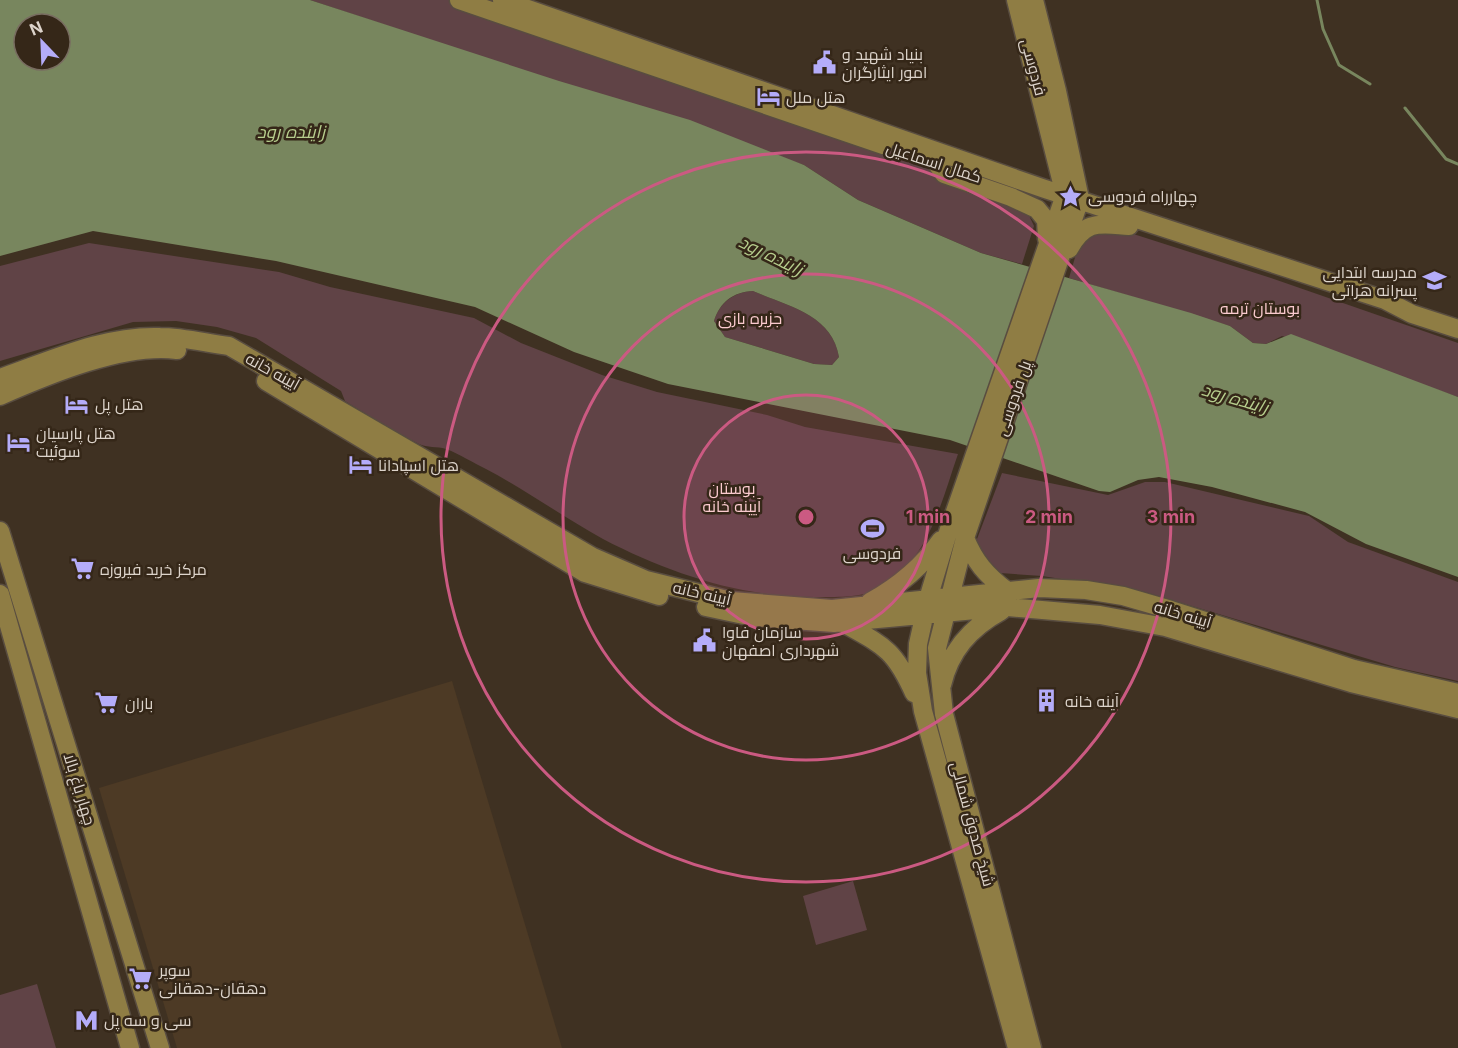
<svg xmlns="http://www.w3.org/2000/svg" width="1458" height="1048" font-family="Inter,Cairo,sans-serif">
	<rect width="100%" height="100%" fill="#3f3122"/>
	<path fill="#4d3a25" d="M452,681L562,1048H177L99,788Z"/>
	<path fill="#604346" d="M310,0H451L933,164L1025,207L1034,226L1022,264L981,253L858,200L804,165Z
		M1124,231L1271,278L1458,343V397L1282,336L1266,344L1253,343L1230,326L1069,278L1076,254L1090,234Z
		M89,243L279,272L330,287L474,318L521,343L602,375L657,392L767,415L805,427L958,454C941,503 930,555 885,585C867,598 840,597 819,597C743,598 670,574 603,539C563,517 526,490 486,469C473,463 460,454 446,449C437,446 427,448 419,444C394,432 369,416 345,401L341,391L256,338L217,327L176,321L133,322L0,361V266Z
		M753,291C787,306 832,314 839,357L832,365L814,364L725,337L714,321C720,302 734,292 753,291Z
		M1002,473L1108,495L1145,482H1165L1309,516L1348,542L1458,582V681L1395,667L1145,592L1042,576L1000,573L986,563L978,553L977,539Z
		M853,881L867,930L816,945L803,896Z
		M37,984L56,1048H0V995Z"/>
	<path fill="#78865e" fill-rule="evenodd" d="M0,0H310L559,81L690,120L804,165L858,200L981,253L1191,313L1230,326L1253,343L1266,344L1291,334L1458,397V577L1366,544L1305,512L1212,487L1159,477L1138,480L1110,492L1099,491L950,440L668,384L574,352L475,307L276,261L93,231L0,256ZM24,24H60V60H24ZM753,291C787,306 832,314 839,357L832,365L814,364L725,337L714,321C720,302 733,292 753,291Z"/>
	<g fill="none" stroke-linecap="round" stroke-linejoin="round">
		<path stroke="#78865e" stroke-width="3" d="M1317,0L1323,29L1339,65L1370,84
			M1405,108L1446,159L1458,164"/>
		<defs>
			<path id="major" d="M459,0L883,145
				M502,0L1042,188L1385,300L1412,314L1458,329
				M1016,0L1065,195L949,529L928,599L918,644L917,673L923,711L1017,1048
				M935,161L944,174L1011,197L1037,209L1046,220L1047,239
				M1069,249C1086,219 1099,224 1129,226
				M0,378C52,360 104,335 160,337C183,337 206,343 229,346L593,557L646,580L731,601L832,609L1039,588L1086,590L1123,596L1171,610L1354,669L1458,693
				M266,381L585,573L659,596
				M0,396C48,375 124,343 177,350
				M0,531L160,1048
				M965,538C975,562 986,575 1007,591
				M0,594L130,1048
				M870,602C899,586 922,567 941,540
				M706,607L753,617L834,623L1008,607L1100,615L1165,627L1351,683L1458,709
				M843,623C884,646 894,649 914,693
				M942,685C950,651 970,628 1001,611
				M1032,1048L944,714L937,648L965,538L1080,199L1057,91L1034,0"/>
		</defs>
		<use href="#major" stroke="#594d40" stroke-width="21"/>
		<use href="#major" stroke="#8f7d44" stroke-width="18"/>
	</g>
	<circle cx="806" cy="517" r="122" fill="#cb5a82" fill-opacity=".12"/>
	<g fill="none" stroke="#cb5a82" stroke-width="3">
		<circle cx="806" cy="517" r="122"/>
		<circle cx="806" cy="517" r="243"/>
		<circle cx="806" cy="517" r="365"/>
	</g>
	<defs>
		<symbol id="civic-bare" viewBox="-9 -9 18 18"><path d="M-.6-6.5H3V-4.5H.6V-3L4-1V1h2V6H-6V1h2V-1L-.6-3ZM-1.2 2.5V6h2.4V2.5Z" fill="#b4acf9" stroke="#352718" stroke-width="2.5" paint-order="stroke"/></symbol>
		<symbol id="hotel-bare" viewBox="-9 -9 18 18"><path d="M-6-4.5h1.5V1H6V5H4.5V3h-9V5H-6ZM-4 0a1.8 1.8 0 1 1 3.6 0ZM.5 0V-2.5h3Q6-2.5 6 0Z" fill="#b4acf9" stroke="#352718" stroke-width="2.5" paint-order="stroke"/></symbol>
		<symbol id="sight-bare" viewBox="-9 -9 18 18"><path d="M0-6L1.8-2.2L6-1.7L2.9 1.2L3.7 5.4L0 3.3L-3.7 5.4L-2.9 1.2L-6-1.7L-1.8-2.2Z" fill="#b4acf9" stroke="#352718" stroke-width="2.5" paint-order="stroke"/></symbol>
		<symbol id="school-bare" viewBox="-9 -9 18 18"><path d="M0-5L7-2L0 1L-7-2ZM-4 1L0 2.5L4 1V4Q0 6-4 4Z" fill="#b4acf9" stroke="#352718" stroke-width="2.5" paint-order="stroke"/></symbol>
		<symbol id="stadium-bare" viewBox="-9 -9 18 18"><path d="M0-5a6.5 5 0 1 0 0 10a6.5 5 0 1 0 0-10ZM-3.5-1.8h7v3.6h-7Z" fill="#b4acf9" stroke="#352718" stroke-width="2.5" paint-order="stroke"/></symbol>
		<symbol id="supermarket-bare" viewBox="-9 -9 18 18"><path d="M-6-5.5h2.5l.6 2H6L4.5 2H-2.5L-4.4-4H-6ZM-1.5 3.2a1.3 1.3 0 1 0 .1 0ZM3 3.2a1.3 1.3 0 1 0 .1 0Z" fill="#b4acf9" stroke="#352718" stroke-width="2.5" paint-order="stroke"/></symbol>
		<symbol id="building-bare" viewBox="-9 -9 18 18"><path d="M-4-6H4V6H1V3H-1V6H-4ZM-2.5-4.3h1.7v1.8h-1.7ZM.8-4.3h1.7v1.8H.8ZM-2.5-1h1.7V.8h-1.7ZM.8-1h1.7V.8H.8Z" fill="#b4acf9" stroke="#352718" stroke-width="2.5" paint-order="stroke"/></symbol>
		<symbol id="metro-bare" viewBox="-9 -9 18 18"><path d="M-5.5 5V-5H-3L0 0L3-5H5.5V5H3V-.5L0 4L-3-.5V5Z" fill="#b4acf9" stroke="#352718" stroke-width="2.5" paint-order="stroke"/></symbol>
	</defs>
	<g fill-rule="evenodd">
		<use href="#civic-bare" x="808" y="46" width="33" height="33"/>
		<use href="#hotel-bare" x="752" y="80" width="33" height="33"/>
		<use href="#sight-bare" x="1054" y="180" width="33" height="33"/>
		<use href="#school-bare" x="1418" y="264" width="33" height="33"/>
		<use href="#hotel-bare" x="60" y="388" width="33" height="33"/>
		<use href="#hotel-bare" x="2" y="426" width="33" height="33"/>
		<use href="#hotel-bare" x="344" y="448" width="33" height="33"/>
		<use href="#stadium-bare" x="856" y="512" width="33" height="33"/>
		<use href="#supermarket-bare" x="66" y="552" width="33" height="33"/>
		<use href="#civic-bare" x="688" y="624" width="33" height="33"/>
		<use href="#building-bare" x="1030" y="684" width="33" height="33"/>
		<use href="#supermarket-bare" x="90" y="686" width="33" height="33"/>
		<use href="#supermarket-bare" x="124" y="962" width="33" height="33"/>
		<use href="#metro-bare" x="70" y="1004" width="33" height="33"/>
	</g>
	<g text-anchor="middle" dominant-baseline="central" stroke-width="5" stroke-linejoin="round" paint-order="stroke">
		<g font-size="16" fill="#ddd4cb" stroke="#352718" text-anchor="start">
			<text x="842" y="54">بنیاد شهید و<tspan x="842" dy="18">امور ایثارگران</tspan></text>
			<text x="786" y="97">هتل ملل</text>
			<text x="1088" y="196">چهارراه فردوسی</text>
			<text x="1417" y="272" text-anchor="end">مدرسه ابتدایی<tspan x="1417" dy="18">پسرانه هراتی</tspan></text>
			<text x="95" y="404">هتل پل</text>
			<text x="36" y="433">هتل پارسیان<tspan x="36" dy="18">سوئیت</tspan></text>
			<text x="378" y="465">هتل اسپادانا</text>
			<text x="872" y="553" text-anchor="middle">فردوسی</text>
			<text x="100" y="569">مرکز خرید فیروزه</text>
			<text x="722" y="632">سازمان فاوا<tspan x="722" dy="18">شهرداری اصفهان</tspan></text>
			<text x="1065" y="701">آینه خانه</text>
			<text x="125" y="703">باران</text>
			<text x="159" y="970">سوپر<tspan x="159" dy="18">دهقان-دهقانی</tspan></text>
			<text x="104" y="1020">سی و سه پل</text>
		</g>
		<g font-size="16" fill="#ddd4cb" stroke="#352718">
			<text transform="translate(1034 67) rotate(75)">فردوسی</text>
			<text transform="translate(934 162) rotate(18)">کمال اسماعیل</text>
			<text transform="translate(273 371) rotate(29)">آیینه خانه</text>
			<text transform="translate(1013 398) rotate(-71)">پل فردوسی</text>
			<text transform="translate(702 593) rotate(13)">آیینه خانه</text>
			<text transform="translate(1183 614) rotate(17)">آیینه خانه</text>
			<text transform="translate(80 789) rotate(73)">چهار باغ بالا</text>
			<text transform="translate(973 824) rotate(75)">شیخ صدوق شمالی</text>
		</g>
		<g font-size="16" fill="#fbcbcf" stroke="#352718">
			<text x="1260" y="308">بوستان ترمه</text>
			<text x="750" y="318">جزیره بازی</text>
			<text x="732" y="488">بوستان<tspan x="732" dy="18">آیینه خانه</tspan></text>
		</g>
		<g font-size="18" font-style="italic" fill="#b7ce8d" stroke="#352718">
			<text x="291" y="131">زاینده رود</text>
			<text transform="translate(771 255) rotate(26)">زاینده رود</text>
			<text transform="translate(1235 398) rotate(16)">زاینده رود</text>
		</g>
	</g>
	<circle cx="806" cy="517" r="9" fill="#cb5a82" stroke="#352718" stroke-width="3"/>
	<g font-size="18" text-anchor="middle" font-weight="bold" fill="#cb5a82" stroke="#352718" stroke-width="5" stroke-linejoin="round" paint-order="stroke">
		<text x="928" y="523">1 min</text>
		<text x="1049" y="523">2 min</text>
		<text x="1171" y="523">3 min</text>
	</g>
	<g transform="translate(42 42) rotate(337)"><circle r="28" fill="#352718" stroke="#786c60" stroke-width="1.5"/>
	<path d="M0-4.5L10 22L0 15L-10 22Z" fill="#b4acf9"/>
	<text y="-9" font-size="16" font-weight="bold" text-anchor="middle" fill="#ddd4cb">N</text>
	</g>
</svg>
